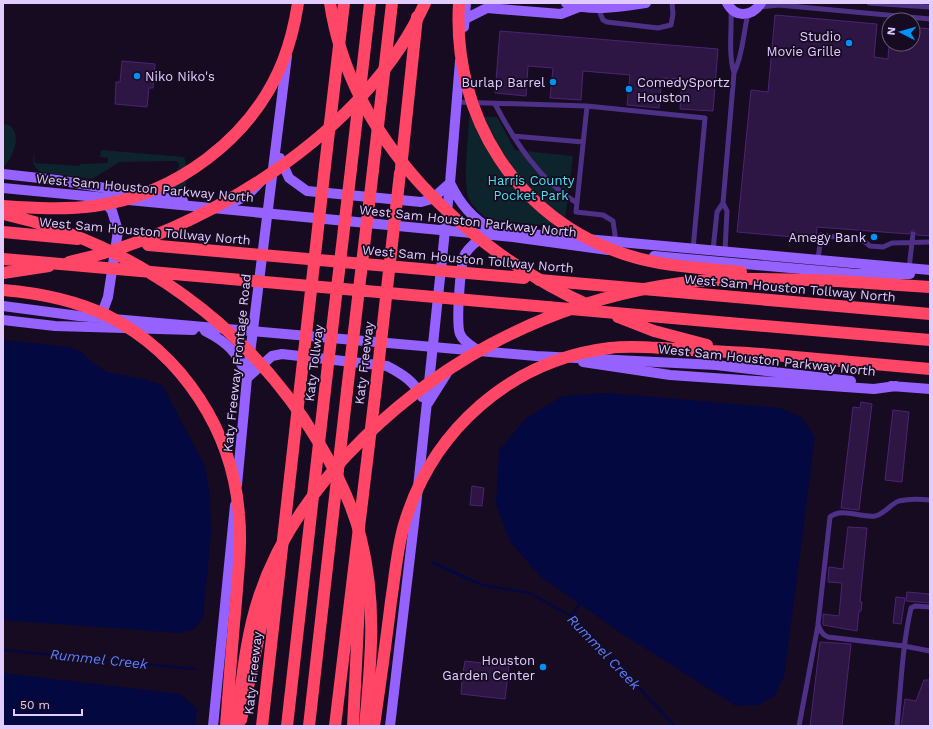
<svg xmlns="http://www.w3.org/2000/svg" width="933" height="729" font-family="'Work Sans',sans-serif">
	<rect width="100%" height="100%" fill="#160b21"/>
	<path fill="#0d242c" d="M469,116L497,117L515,150L573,156L564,228L488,219C481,214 473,207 469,199C462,187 469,132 469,116Z
		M6,124C24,129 14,159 3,167V125Z
		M101,150L184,157C188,168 190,190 178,196L147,193L174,175L179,166L178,162L175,161L120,162L92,179L41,172C33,167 31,160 35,153L34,161L36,163L79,166L80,164L108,163V158L100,157Z"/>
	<path fill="#040841" d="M3,340L69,347L82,352L94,364L107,372L143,379L162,385L205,466L210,495L211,535L203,617L195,629L180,633L3,620Z
		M607,393L780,408L801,417L815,437L784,677L774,697L758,705L736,706L621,633L541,577L510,542L496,504L499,451L525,419L563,396Z
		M3,673L180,694L197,709L195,726H3Z"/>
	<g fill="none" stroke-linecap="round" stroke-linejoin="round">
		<path stroke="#040841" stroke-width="2.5" d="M433,563L482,585L530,593L571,616L675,726
			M571,616L580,604
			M3,650L194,669"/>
	</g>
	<path fill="#2d1544" stroke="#4c2473" d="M775,15L877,24L874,57L888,59L889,44H913V27L930,29V236L917,235L913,230L909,234L817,227L816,239L737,232L751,90L768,92Z
		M500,31L718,49L713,111L680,109L682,79L662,78L659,108L627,105L630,75L583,71L581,100L550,98L553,68L528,66L526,96L495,93Z
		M122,61L155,64L153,88H149L147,107L115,104L116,82H120Z
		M861,402L872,404L859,510L841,508L853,407L860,408Z
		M893,410L909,412L902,482L885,480Z
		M472,486L484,488L482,506L470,505Z
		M848,527L867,528L860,602H862L861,611H859L857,631L823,625V614L839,616L842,583L828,582L829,567L843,569Z
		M907,592L930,594V603L906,601Z
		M896,597L905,598L901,624L893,623Z
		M820,642L851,644L842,726H810Z
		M465,661L509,666L505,699L461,694L462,681L458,680V672L463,673Z
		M924,680H930V726H901L905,699L916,701Z"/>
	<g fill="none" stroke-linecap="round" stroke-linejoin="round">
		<path stroke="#4e3186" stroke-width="5" d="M869,3L930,7
			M759,7L779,5L930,19
			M598,8L603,20L607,22L658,28L671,25L673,14L672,3
			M731,10C732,31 728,53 734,73C743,55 743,34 748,14
			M456,102L587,106L705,118L693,249
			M495,104C515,142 540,181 577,203
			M587,106L576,212L603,215L613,221L616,242
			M513,136L583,142
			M723,203L734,73
			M713,250L717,212L723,203L727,211L725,251
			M818,260L821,235L864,241L870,246L883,247L892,243L930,242
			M909,268L913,234
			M930,500C921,499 907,499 899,501C890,504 885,514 875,516C861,518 842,507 830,517L818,624C820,630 822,635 828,637L904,646L930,651
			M799,726L818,625
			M897,726C901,687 902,647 911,608L915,606L930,607"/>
		<path stroke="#9662ff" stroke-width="10" d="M566,3C592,12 619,7 646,3
			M727,3C735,18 752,17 761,3
			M465,19L487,8L561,14L579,7
			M464,27L466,3
			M280,158L289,178L307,191L421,202L432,199L450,183
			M3,174L57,180L183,201
			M450,183C460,204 472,218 492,230
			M227,205L247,196L260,182
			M508,232L930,270
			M654,256L857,274H910
			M93,317L104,308L108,297L118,231L112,211L103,199
			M3,320L55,326L193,330
			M205,331C227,342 237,352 247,376
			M469,353L476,349C470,345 463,341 460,334C456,324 460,264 465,254C470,246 478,240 486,235
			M583,362L670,375L874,389L896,386
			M716,365L851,381
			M247,378L272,356L282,354L387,366C402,374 414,381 422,397
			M891,386L930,389
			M428,403L447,373
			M237,485L247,378L287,56
			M213,726L235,505
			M390,726L416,506L450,183L460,61"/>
		<path stroke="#ff4666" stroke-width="12" d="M325,166L344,3
			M401,168L417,17
			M351,169L370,3
			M373,170L392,3
			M3,232L78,239
			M3,259L38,262
			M539,280L930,314
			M837,281L930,287
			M729,323L930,340
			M761,354L930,369
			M241,720L272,575
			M262,726L300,388
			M287,726L325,390
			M309,726L347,391
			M335,726L375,395
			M353,726L361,563"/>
		<path stroke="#9662ff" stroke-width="10" d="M3,188L513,237L608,250
			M3,306L79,316L536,356L716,365"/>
		<path stroke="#ff4666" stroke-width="12" d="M330,3C351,141 467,250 590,306
			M459,3C452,116 517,220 627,255C664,267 703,268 741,272
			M3,206C33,208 64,210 94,206C175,195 252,139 283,61C290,43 295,23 298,3
			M3,214C135,243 250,327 319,443C337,473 353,505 361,539C377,603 371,661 365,726
			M148,245L524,278
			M38,262L729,323
			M69,262C204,233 367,132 425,3
			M3,273L49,266
			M3,290C39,293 75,300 108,316C183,354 233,432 239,515C242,544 238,573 236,602C232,644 229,685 226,726
			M618,317L654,331L707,345
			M300,388L325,166
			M325,390L351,169
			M347,391L373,170
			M375,395L400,173
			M236,726C242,683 245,639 259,597C276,544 309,496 347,455C431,366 540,306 661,286C719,276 778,279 837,281
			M374,726C380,684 386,643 391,601C395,576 397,549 404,525C432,430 511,360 610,348C632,345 655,348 678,349C705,351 733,352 761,354"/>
	</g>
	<g fill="#0092f6" stroke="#160b21" stroke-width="1.5">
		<circle cx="849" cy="43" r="4"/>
		<circle cx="137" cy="76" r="4"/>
		<circle cx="553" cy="82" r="4"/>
		<circle cx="629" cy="89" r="4"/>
		<circle cx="874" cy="237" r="4"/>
		<circle cx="543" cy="667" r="4"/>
	</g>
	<g text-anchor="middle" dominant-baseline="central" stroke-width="3.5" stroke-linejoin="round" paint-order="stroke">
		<g font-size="13" fill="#e1cbff" stroke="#160b21" text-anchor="end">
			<text x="841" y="36">Studio<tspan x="841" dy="15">Movie Grille</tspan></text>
			<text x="145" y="76" text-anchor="start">Niko Niko's</text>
			<text x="545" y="82">Burlap Barrel</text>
			<text x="637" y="82" text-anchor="start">ComedySportz<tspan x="637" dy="15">Houston</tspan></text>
			<text x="866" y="237">Amegy Bank</text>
			<text x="535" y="660">Houston<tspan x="535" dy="15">Garden Center</tspan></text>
		</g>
		<g font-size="13" fill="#4be2eb" stroke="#160b21">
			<text x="531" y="180">Harris County<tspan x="531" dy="15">Pocket Park</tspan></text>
		</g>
		<g font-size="13" fill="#e1cbff" stroke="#160b21">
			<text transform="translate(145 188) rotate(5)">West Sam Houston Parkway North</text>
			<text transform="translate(468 221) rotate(6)">West Sam Houston Parkway North</text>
			<text transform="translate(145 231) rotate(5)">West Sam Houston Tollway North</text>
			<text transform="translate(468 259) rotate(5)">West Sam Houston Tollway North</text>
			<text transform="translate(790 288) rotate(5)">West Sam Houston Tollway North</text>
			<text transform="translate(767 360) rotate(6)">West Sam Houston Parkway North</text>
			<text transform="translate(237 363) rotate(-84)">Katy Freeway Frontage Road</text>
			<text transform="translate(314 363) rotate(-83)">Katy Tollway</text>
			<text transform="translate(364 363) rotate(-83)">Katy Freeway</text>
			<text transform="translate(253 673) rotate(-84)">Katy Freeway</text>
		</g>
		<g font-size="14" font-style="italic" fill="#597fff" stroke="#160b21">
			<text transform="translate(604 652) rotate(46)">Rummel Creek</text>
			<text transform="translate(99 659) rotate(6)">Rummel Creek</text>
		</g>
	</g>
	<rect width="933" height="729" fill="none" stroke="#e1cbff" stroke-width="8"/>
	<g transform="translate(901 32) rotate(276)"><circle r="19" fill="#160b21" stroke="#67587a"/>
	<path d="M0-3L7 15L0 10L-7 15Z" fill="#0092f6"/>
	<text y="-6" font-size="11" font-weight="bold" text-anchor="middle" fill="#e1cbff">N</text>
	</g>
	<path d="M14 709v6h68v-6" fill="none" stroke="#e1cbff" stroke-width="2"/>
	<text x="20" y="709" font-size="12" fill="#e1cbff" stroke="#160b21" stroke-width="3" paint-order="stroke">50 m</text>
</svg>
